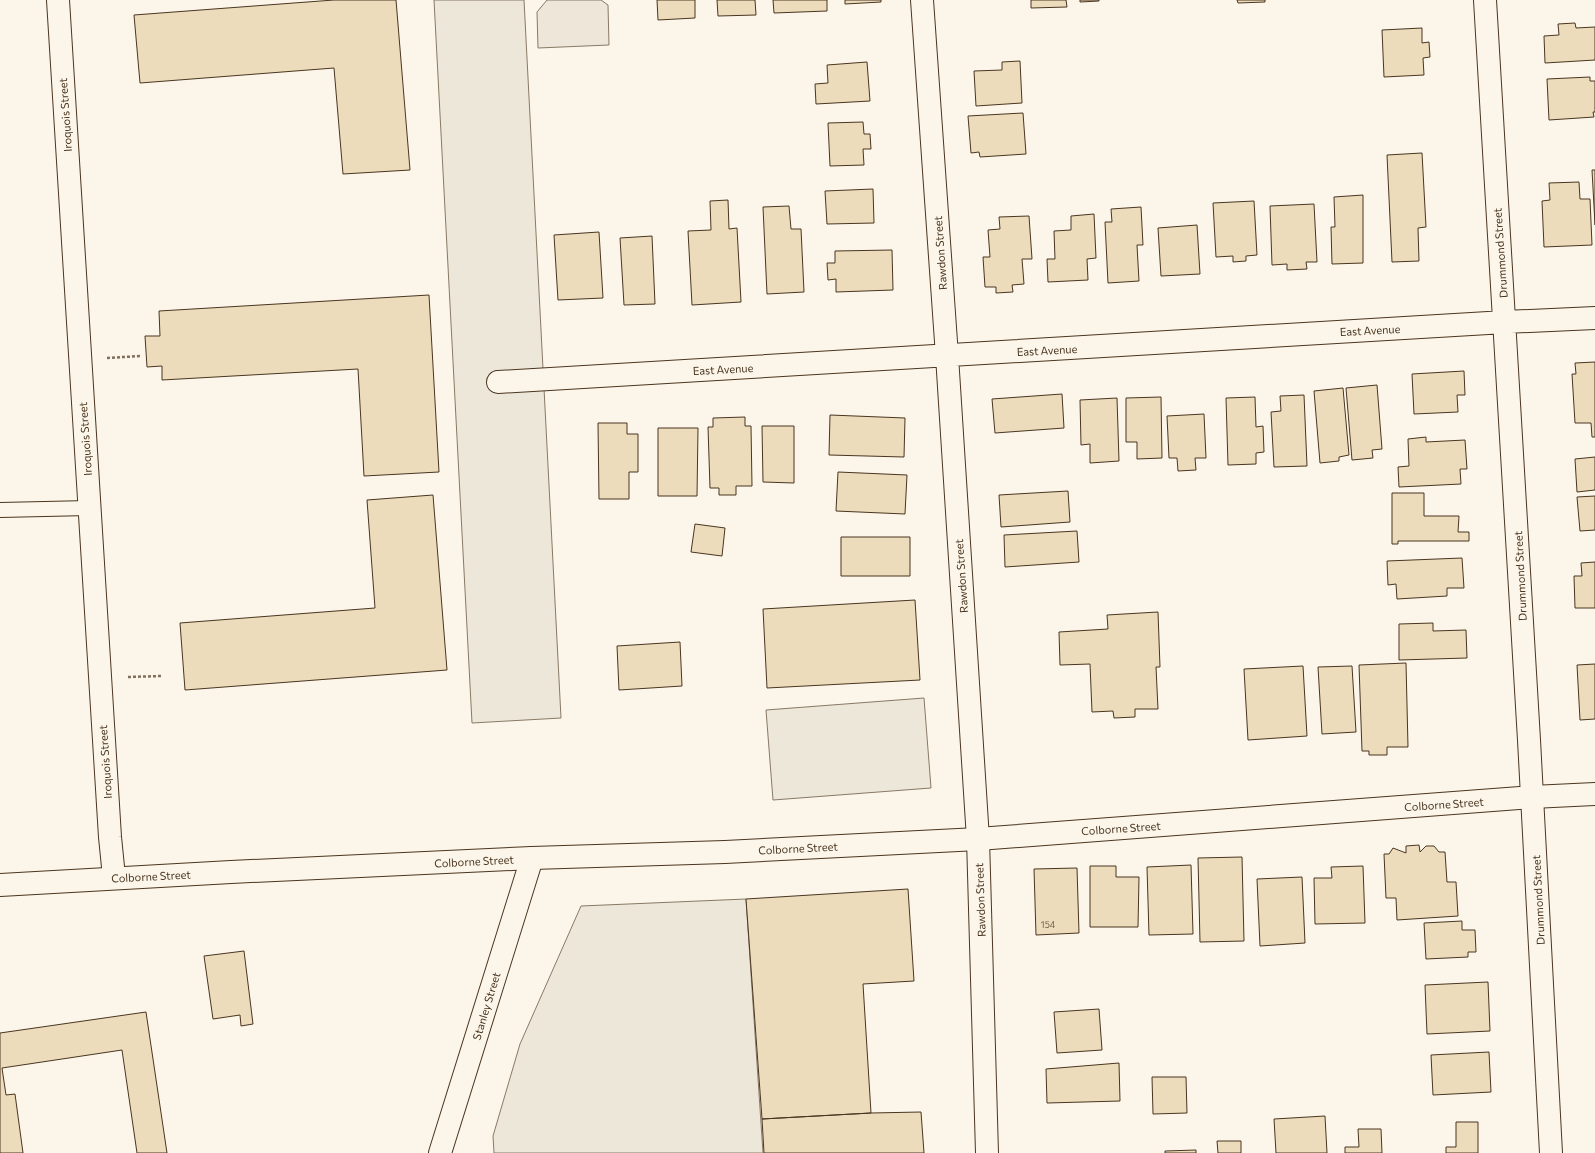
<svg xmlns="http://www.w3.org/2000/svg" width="1595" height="1153" font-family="Commissioner,sans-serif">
	<rect width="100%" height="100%" fill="#fbf6e9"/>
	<path fill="#ede6d9" stroke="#887966" d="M547,0H601L608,5L609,45L538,48L537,12Z"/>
	<path fill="#ede7d9" stroke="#887966" d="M434,0H524L561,718L472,723Z
		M924,698L931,788L773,800L766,710Z
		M746,899L763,1153H494L493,1136L520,1044L581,906Z"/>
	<path fill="#ecdcbc" stroke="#4a3520" d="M334,0H396L410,170L343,174L334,68L140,83L134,15Z
		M657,0H695V18L658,20Z
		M717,0H755L756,15L718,16Z
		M773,0H827V11L774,13Z
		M845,0H881V2L845,4Z
		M1031,0H1066L1067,7L1031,8Z
		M1080,0H1099V1L1080,2Z
		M1237,0H1265V2L1238,3Z
		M1575,23L1576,28L1595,27V60L1545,63L1544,36L1559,35L1558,24Z
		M1422,28V43L1429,42L1430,57L1423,58L1424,75L1384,77L1382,30Z
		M1020,61L1022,103L976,106L974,71L1002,70V62Z
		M867,62L870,101L816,104L815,84L828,83L827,65Z
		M1590,77V81H1595V112H1593L1594,117L1549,120L1547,79Z
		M1023,113L1026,154L980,157L979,152L971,153L968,116Z
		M863,122L864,134H870L871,149H863L864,165L830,166L828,123Z
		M1422,153L1426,227L1418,228L1419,261L1392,262L1387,155Z
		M1592,170H1595V225Z
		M1579,182L1580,199H1590L1592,245L1544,247L1542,201L1550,200L1549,183Z
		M873,189L874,223L827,224L825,191Z
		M1363,195V263L1332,264L1331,227H1335L1334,197Z
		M728,200L729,229L737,228L741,302L692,305L688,231L711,230L710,201Z
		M1254,201L1257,255L1246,256V261L1233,262V256L1216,257L1213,203Z
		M1314,204L1317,262H1306L1307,269L1287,270V264L1272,265L1270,206Z
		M789,206L791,229H801L804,292L767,294L763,207Z
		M1141,207L1143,245H1137L1139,281L1108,283L1105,222H1112L1111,209Z
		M1094,214L1096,258L1087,259L1088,280L1048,282L1047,259H1055L1054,231L1071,230V216Z
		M1029,216L1032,259H1022L1024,284L1012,285L1013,292L996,293V287H985L983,257H990L988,230L1000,229L999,217Z
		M1197,225L1200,274L1161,276L1158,228Z
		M599,232L603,298L558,300L554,235Z
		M652,236L655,304L624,305L620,238Z
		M892,250L893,290L836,292V279L828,280L827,263H835V251Z
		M429,295L439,472L364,476L358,369L162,380V366L147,367L145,336H160L159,311Z
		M1595,362V437H1592L1591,423H1575L1572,374H1576L1575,363Z
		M1464,371L1465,395H1457L1458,412L1414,414L1412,374Z
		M1377,385L1382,449L1372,450L1373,458L1352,460L1346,388Z
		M1343,388L1349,455L1339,457V461L1320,463L1314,391Z
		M1062,394L1064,428L995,433L992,399Z
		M1304,395L1307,466L1274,467L1271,412L1281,411L1280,396Z
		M1161,397L1162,458L1137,459V442H1126V398Z
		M1255,397L1256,427L1263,426L1264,452L1256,453V464L1228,465L1226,398Z
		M1117,398L1119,461L1090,463V444L1081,445L1080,400Z
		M1204,414L1206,458H1195L1196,470L1178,471L1177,458H1169L1167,416Z
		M830,415L905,418L904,457L829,455Z
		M745,417V426H751L752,486H736V495H719V488H710L708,427H713V418Z
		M598,423H627V434H638V472H629V499H599Z
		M762,426H794V483L763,482Z
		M658,428H698L697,496H658Z
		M1426,437V442L1465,440L1467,469H1460L1461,484L1399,487L1398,467L1409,466L1408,439Z
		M1595,457V490L1577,492L1575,459Z
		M838,472L907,475L905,514L836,511Z
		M1068,491L1070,522L1001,527L999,495Z
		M1392,493H1424V516H1459L1458,532H1469V541H1398V544H1392Z
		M433,495L447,670L185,690L180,623L375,608L367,500Z
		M1595,496V530L1580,531L1577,497Z
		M695,524L725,528L722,556L691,552Z
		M1077,531L1079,562L1005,567L1004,535Z
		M841,537H910V576H841Z
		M1462,558L1464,588H1447V596L1397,599L1396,584L1388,585L1387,561Z
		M1595,562V608H1575L1574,576H1582L1581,563Z
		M915,600L920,680L767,688L763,609Z
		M1158,612L1160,667H1156L1158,709H1135V717L1114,718L1113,711L1092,712L1090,664L1060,665L1059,632L1108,629L1107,615Z
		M1433,623V631L1466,630L1467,658L1399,660V624Z
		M680,642L682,686L619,690L617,646Z
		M1406,663L1408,747H1387V755H1369V751H1362L1359,665Z
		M1595,664V719L1580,720L1577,665Z
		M1303,666L1307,736L1248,740L1244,669Z
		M1352,666L1356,732L1322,734L1318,667Z
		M1419,845L1420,852L1426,846H1434L1439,852H1445L1447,882H1456L1458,916L1397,920L1396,898H1386L1384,854H1389L1393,848L1406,853V846Z
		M1242,857L1244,941L1200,942L1198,858Z
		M1191,865L1193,934L1149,935L1147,867Z
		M1090,866H1116V877H1139L1138,927H1090Z
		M1363,866L1365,923L1315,924L1314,878H1332L1331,867Z
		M1077,868L1079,933L1036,935L1034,869Z
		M1302,877L1305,943L1260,946L1257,879Z
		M908,889L914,981L863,984L871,1113L762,1119L746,899Z
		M1462,921V930H1475L1476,952H1468V957L1426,959L1424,923Z
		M244,951L253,1024L241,1026L240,1015L213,1019L204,956Z
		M1488,982L1490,1031L1427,1034L1425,985Z
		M1099,1009L1102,1050L1057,1053L1054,1012Z
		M146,1012L167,1153H137L122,1050L2,1068L6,1095L15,1094L23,1153H0V1033Z
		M1489,1052L1491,1092L1433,1095L1431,1055Z
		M1119,1063L1120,1101L1047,1103L1046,1069Z
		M1152,1077H1186L1187,1113L1153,1114Z
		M921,1112L924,1153H764L762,1119L871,1113Z
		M1325,1116L1327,1153H1276L1274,1119Z
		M1456,1122H1478V1153H1446V1147H1456Z
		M1358,1129H1381L1382,1153H1345V1147H1359Z
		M1217,1141H1241V1153H1218Z
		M1196,1150V1153H1165V1151Z"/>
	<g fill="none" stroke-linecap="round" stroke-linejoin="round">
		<defs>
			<path id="service" d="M0,510L89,508"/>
			<path id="minor" d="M58,0L110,837L114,877
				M922,0L947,356L978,839L987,1153
				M1485,0L1529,740L1551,1153
				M498,382L1505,322L1595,318"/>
			<path id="tertiary" d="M440,1153L532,858"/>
			<path id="secondary" d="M0,885L231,872L532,858L725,852L978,839L1532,797L1595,794"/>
		</defs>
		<use href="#service" stroke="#4a3520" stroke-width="16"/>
		<use href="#minor" stroke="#4a3520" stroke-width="24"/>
		<use href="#tertiary" stroke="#4a3520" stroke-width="24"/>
		<use href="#secondary" stroke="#4a3520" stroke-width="24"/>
		<path stroke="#7f6f5c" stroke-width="2.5" stroke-dasharray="3 2" stroke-linecap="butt" d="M107,358L141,356
			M128,677L161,676"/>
		<use href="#service" stroke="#fbf6e9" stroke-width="14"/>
		<use href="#minor" stroke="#fbf6e9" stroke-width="22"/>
		<use href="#tertiary" stroke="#fbf6e9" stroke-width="22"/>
		<use href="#secondary" stroke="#fbf6e9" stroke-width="22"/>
	</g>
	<g text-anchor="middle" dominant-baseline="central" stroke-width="3" stroke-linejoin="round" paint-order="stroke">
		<g font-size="9" fill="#725f47">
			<text x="1048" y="924">154</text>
		</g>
		<g font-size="11" fill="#4a3520" stroke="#fbf6e9">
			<text transform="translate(65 115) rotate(-94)">Iroquois Street</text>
			<text transform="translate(940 253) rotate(-94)">Rawdon Street</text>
			<text transform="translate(1500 253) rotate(-94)">Drummond Street</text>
			<text transform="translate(1370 330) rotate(-3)">East Avenue</text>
			<text transform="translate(1047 350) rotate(-3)">East Avenue</text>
			<text transform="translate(723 369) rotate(-3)">East Avenue</text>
			<text transform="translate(85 439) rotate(-94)">Iroquois Street</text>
			<text transform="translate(961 576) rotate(-94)">Rawdon Street</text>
			<text transform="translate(1520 576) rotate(-93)">Drummond Street</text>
			<text transform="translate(105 762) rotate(-94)">Iroquois Street</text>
			<text transform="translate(1444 804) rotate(-4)">Colborne Street</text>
			<text transform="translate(1121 828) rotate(-4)">Colborne Street</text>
			<text transform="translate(798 848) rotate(-3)">Colborne Street</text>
			<text transform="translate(474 861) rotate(-3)">Colborne Street</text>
			<text transform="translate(151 876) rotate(-3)">Colborne Street</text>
			<text transform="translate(980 900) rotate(-92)">Rawdon Street</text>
			<text transform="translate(1538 900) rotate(-93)">Drummond Street</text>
			<text transform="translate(486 1006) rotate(-73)">Stanley Street</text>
		</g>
	</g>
</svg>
